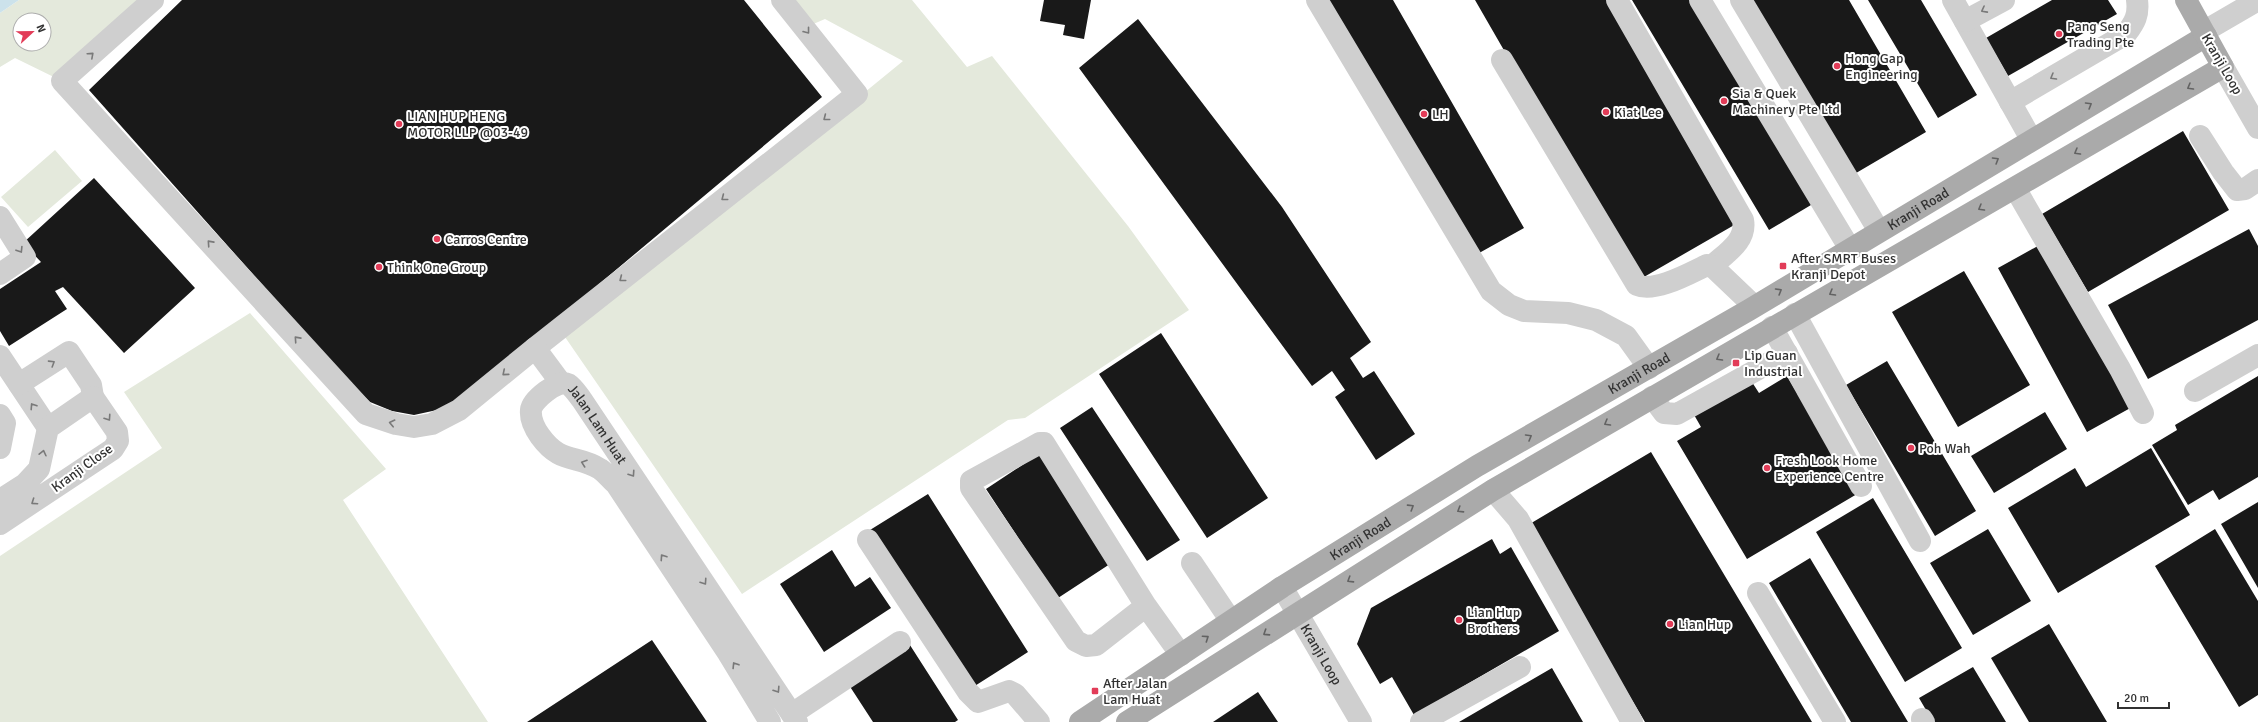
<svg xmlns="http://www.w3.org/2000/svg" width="2258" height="722" font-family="Signika,sans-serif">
	<rect width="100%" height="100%" fill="#fff"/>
	<path fill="#e4e9dc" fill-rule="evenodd" d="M19,0H153L62,81L15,58L0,67V13ZM20,20H44V44H20Z
		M787,0H912L967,67L992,56L1128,226L1189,310L1025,418L1008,420L742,594L565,337L903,61L825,19L811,25Z
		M55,150L82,181L28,227L1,197Z
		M250,313L386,469L343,500L488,722H0V556L162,448L124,392Z"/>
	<path fill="#cce2eb" d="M0,0H19L0,13Z"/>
	<path fill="#191919" d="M182,0H744L822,97L462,399L437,410L414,415L392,411L370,402L348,381L89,90Z
		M1044,0H1091L1084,39L1063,35L1065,25L1040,21Z
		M1325,0H1393L1524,228L1472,257Z
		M1475,0H1607L1736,224L1637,281Z
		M1632,0H1696L1816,202L1769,230Z
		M1748,0H1849L1926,132L1851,176Z
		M1868,0H1921L1977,95L1938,118Z
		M2052,0H2108L2117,14L2008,76L1986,38Z
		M1138,19L1282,207L1371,342L1350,358L1363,378L1374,371L1415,434L1376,460L1335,397L1345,390L1332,371L1312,386L1079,68Z
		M2183,131L2229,210L2088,292L2042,214Z
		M94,178L195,288L124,353L63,287L55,291L67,309L9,346L0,331V289L41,262L23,243Z
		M2249,229L2258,246V320L2148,379L2108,305Z
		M2045,242L2134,406L2087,432L1998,268Z
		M1964,271L2030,385L1958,427L1892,312Z
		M1161,333L1268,498L1207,538L1099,374Z
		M1887,361L1976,511L1935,536L1846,385Z
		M1787,376L1857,494L1747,559L1677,441L1701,427L1693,413L1750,379L1759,393Z
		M2258,376V477L2219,500L2213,490L2188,505L2152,445L2177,430L2175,425Z
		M1092,407L1180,540L1147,561L1060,428Z
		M2045,412L2067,449L1994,493L1971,456Z
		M2151,448L2190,515L2058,593L2008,508L2075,468L2086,487Z
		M1042,452L1113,562L1058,598L986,489Z
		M1651,452L1812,722H1645L1528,525Z
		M928,494L1028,652L970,689L870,530Z
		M1873,498L1962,648L1905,682L1816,532Z
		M2258,502V588L2221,524Z
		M1988,529L2031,601L1973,635L1930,563Z
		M2215,529L2258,601V695L2239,707L2155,566Z
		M1492,539L1500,554L1511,547L1559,631L1414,715L1392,677L1380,684L1357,644L1371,608Z
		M832,550L855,587L870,577L891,608L824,652L780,584Z
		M1810,558L1908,722H1851L1769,583Z
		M2049,624L2107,722H2029L1991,658Z
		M652,640L707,722H527Z
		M908,642L958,720L955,722H873L847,682Z
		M1973,667L2006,722H1933L1919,698Z
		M1552,668L1583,722H1459Z
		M1258,692L1278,722H1213Z"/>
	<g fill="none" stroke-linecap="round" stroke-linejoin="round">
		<g stroke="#cfcfcf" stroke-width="22">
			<path d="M153,0L62,81L366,414L396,424L414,427L432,424L459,410L535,348L857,94L782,0"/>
			<path d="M1317,0L1491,291L1509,305L1524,311L1568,313L1596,320L1626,336L1649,368"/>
			<path d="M1617,0L1743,220C1747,241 1726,253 1712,266"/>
			<path d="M1700,0L1850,249"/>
			<path d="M1741,0L1879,231"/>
			<path d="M1953,0L2031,139"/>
			<path d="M1965,21L2004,0"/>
			<path d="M2203,32L2258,0"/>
			<path d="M1502,60L1637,285C1655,293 1690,273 1707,265L1712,266L1754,306"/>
			<path d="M2223,67L2258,128"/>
			<path d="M2010,102L2126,34C2135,22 2139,15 2137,0"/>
			<path d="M2200,136L2223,172L2237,190L2245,189L2258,180"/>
			<path d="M2015,188L2120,369L2143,413"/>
			<path d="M0,217L25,257L0,274"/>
			<path d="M1795,314L1920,541"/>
			<path d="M1772,327L1861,486"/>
			<path d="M535,348L561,383"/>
			<path d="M0,356L48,428"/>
			<path d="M19,384L69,352L91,385L93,397"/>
			<path d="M2195,391L2258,355"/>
			<path d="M1652,397L1664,413L1677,414L1787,353"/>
			<path d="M0,415L5,423L0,448"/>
			<path d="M1493,490L1518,519L1632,722"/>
			<path d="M0,500L25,484L39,469L48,428L93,397L117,432L118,441L113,449L0,524"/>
			<path d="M868,540L968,692L978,702L1009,691L1015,694L1039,722"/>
			<path d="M1192,563L1231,621"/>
			<path id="s1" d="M1282,587L1361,722"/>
			<path d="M1758,593L1835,722"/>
			<path d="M1146,606L1044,443H1040L971,481V488L1076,641L1086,646L1096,645L1146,606L1181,655"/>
			<path d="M792,714L900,642"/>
			<path d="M1922,719L1924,722"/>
			<path id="s2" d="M770,722L728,653L616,484C611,480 606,473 600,469C576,454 561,465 540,436C535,429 530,419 531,410C532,400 558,379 568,384C574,388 578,395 582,400L797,722"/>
			<path d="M1421,722L1520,667"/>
		</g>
		<g stroke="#aaa" stroke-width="22">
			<path id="s3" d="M1080,722L1282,587L1477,466L1749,310L2206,36"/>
			<path d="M1127,722L1493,490L2223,67L2186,0"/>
		</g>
	</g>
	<defs><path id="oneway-chevron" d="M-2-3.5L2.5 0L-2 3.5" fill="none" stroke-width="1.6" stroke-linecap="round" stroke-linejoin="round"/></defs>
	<g stroke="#797979">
		<use href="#oneway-chevron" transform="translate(1984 10) rotate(152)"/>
		<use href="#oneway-chevron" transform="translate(807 31) rotate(52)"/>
		<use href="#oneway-chevron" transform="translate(91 55) rotate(-42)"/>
		<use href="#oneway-chevron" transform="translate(2053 77) rotate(150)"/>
		<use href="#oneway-chevron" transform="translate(826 118) rotate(142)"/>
		<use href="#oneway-chevron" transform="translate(724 198) rotate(142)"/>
		<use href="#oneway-chevron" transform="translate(210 243) rotate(-132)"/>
		<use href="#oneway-chevron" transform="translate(20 250) rotate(58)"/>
		<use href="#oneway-chevron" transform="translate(622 279) rotate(142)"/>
		<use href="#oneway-chevron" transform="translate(297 339) rotate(-132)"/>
		<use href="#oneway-chevron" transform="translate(52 363) rotate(-32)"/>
		<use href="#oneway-chevron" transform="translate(505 373) rotate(140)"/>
		<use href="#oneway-chevron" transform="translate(33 406) rotate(-123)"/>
		<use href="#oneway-chevron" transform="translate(108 418) rotate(56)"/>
		<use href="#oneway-chevron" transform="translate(392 423) rotate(-167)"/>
		<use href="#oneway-chevron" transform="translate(43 453) rotate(-77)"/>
		<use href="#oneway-chevron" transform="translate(584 463) rotate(-161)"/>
		<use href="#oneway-chevron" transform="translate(632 474) rotate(56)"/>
		<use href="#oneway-chevron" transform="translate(34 502) rotate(146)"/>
		<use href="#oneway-chevron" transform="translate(663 557) rotate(-124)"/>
		<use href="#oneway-chevron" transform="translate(704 582) rotate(56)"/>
		<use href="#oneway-chevron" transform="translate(735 665) rotate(-122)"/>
		<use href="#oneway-chevron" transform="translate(777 690) rotate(57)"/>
	</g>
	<g stroke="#626262">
		<use href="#oneway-chevron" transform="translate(2190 87) rotate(150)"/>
		<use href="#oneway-chevron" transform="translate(2089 105) rotate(-31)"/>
		<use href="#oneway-chevron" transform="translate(2077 152) rotate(150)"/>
		<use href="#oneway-chevron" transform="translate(1996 160) rotate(-31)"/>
		<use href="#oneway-chevron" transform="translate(1981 208) rotate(150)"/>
		<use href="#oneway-chevron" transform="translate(1779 291) rotate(-31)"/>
		<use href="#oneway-chevron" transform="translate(1832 293) rotate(150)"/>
		<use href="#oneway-chevron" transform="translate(1719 358) rotate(150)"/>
		<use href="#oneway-chevron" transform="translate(1607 423) rotate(150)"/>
		<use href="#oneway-chevron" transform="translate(1529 437) rotate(-30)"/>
		<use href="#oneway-chevron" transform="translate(1411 507) rotate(-32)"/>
		<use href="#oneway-chevron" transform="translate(1460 510) rotate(148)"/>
		<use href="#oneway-chevron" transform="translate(1350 580) rotate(148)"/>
		<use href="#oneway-chevron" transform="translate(1266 633) rotate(147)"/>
		<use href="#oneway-chevron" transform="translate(1206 638) rotate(-34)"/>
	</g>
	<g fill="#e23c58" stroke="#fff" stroke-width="1.5">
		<circle cx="2059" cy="34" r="4"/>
		<circle cx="1837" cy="66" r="4"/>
		<circle cx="1724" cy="101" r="4"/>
		<circle cx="1606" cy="112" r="4"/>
		<circle cx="1424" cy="114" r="4"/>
		<circle cx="399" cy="124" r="4"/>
		<circle cx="437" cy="239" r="4"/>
		<rect x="1779" y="262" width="8" height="8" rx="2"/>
		<circle cx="379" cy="267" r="4"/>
		<rect x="1732" y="359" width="8" height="8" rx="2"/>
		<circle cx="1911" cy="448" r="4"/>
		<circle cx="1767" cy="468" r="4"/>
		<circle cx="1459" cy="620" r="4"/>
		<circle cx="1670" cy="624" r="4"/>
		<rect x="1091" y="687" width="8" height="8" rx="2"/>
	</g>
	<g text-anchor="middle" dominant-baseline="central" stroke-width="4" stroke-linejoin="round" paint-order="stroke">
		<g font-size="14" fill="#323232" stroke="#fff" text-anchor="start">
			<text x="2067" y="26">Pang Seng<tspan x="2067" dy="16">Trading Pte</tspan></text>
			<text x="1845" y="58">Hong Gap<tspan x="1845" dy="16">Engineering</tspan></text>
			<text x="1732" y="93">Sia &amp; Quek<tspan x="1732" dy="16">Machinery Pte Ltd</tspan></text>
			<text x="1614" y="112">Kiat Lee</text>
			<text x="1432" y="114">LH</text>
			<text x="407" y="116">LIAN HUP HENG<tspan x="407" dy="16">MOTOR LLP @03-49</tspan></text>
			<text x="445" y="239">Carros Centre</text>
			<text x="1791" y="258">After SMRT Buses<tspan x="1791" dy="16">Kranji Depot</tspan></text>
			<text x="387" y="267">Think One Group</text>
			<text x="1744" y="355">Lip Guan<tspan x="1744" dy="16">Industrial</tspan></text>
			<text x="1919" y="448">Poh Wah</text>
			<text x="1775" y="460">Fresh Look Home<tspan x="1775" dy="16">Experience Centre</tspan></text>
			<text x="1467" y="612">Lian Hup<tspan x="1467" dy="16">Brothers</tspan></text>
			<text x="1678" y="624">Lian Hup</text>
			<text x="1103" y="683">After Jalan<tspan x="1103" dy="16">Lam Huat</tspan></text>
		</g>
		<g font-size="14" fill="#323232" stroke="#fff">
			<text transform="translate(2222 64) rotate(60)">Kranji Loop</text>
			<text stroke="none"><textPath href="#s3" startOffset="983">Kranji Road</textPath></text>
			<text stroke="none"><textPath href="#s3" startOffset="659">Kranji Road</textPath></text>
			<text stroke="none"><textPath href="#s2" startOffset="502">Jalan Lam Huat</textPath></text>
			<text transform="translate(82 468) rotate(-36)">Kranji Close</text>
			<text stroke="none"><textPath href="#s3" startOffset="335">Kranji Road</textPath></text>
			<text stroke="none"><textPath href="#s1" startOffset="78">Kranji Loop</textPath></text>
		</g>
	</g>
	<g transform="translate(32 32) rotate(68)"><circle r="19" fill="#ffffff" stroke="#adadad"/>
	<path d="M0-3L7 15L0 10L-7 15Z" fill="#e23c58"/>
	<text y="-6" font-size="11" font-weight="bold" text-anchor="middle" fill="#323232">N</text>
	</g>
	<path d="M2118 702v6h51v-6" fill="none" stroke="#323232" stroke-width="2"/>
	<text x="2124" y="702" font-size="12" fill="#323232" stroke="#ffffff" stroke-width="3" paint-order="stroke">20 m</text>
</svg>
